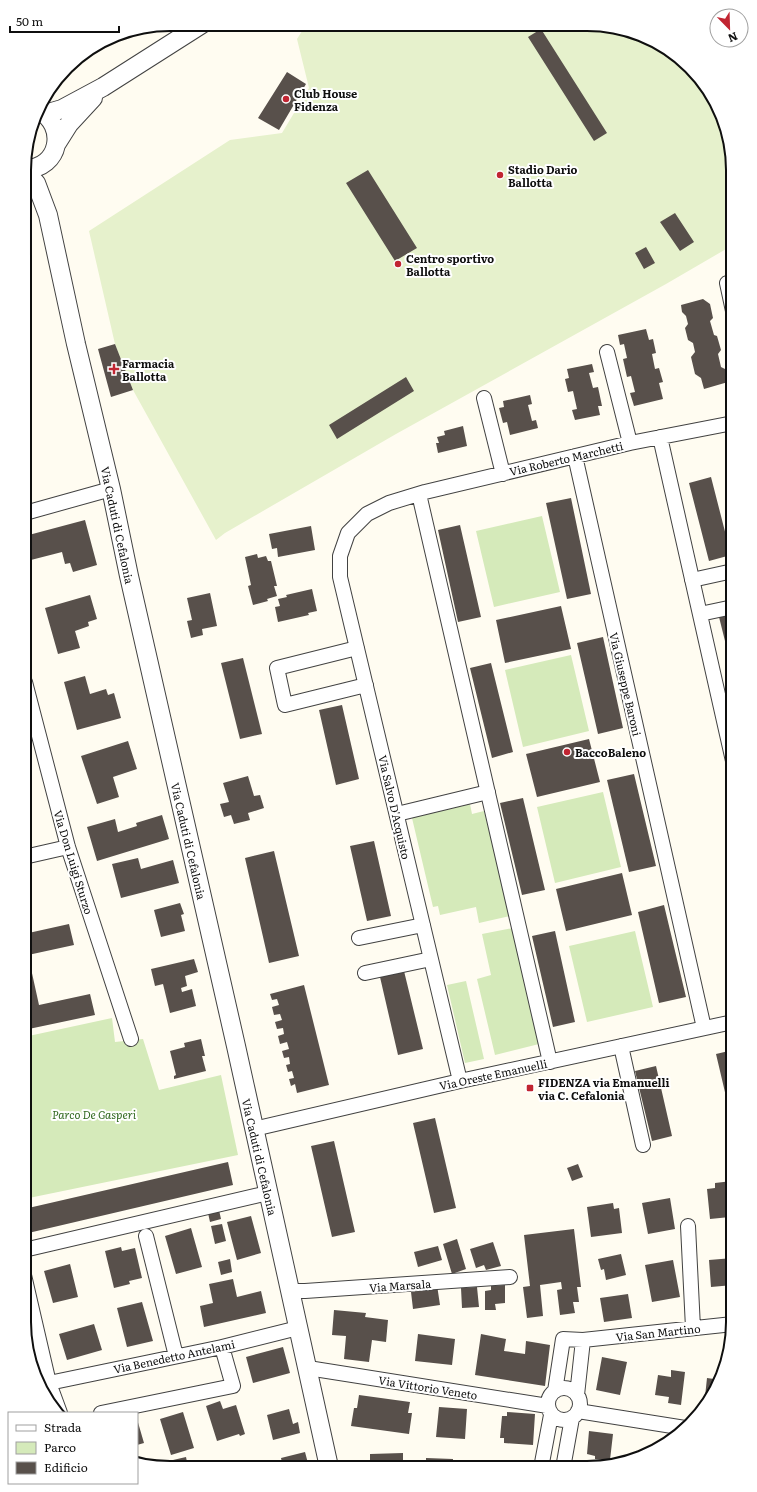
<svg xmlns="http://www.w3.org/2000/svg" width="757" height="1492" font-family="Literata,serif">
	<rect width="100%" height="100%" fill="#fffcf1"/>
	<path fill="#d5eaba" d="M542,516L560,592L494,607L476,531Z
		M571,655L589,731L523,747L505,670Z
		M603,792L621,867L555,883L537,807Z
		M470,804L472,814L484,811L510,916L479,923L476,907L440,915L438,906L433,907L412,818Z
		M513,928L539,1044L495,1055L477,979L491,975L482,934Z
		M635,931L653,1007L587,1022L569,946Z
		M466,981L484,1059L465,1063L447,985Z
		M112,1018L115,1042L143,1039L159,1090L221,1075L238,1155L24,1199V1037Z"/>
	<path fill="#e6f1cc" d="M306,25L615,27L683,60L708,89L725,123L733,170V245L666,284L396,434L225,533L216,540L133,390L115,344L89,231L230,140L282,133L309,88L297,39Z"/>
	<path fill="#58504b" d="M541,29L607,133L594,141L528,37Z
		M287,72L306,84L279,130L258,118Z
		M368,170L417,248L395,261L346,183Z
		M675,213L694,242L680,251L660,222Z
		M646,247L655,263L644,269L635,253Z
		M703,299L710,304L713,318L710,321L714,335L717,336L721,350L718,354L721,367L725,369L728,382L704,389L701,378L695,374L691,357L695,352L693,343L688,340L685,328L688,324L686,316L682,312L681,305Z
		M646,329L649,340L653,339L656,353L652,354L655,369L659,368L663,382L659,383L663,399L634,406L630,393L635,392L631,376L627,377L623,359L627,358L624,344L620,345L618,335Z
		M115,344L133,390L111,397L98,349Z
		M592,364L594,372L589,373L593,388L598,387L602,406H598L600,415L575,420L572,410L577,409L573,391L568,392L565,379L569,378L567,369Z
		M406,377L414,391L337,439L329,425Z
		M530,395L532,404L528,405L532,421L536,420L538,428L510,435L507,422L503,423L499,408L504,407L503,401Z
		M463,426L467,446L438,453L436,443H439L437,437L445,435L444,431Z
		M711,477L731,555L709,561L689,483Z
		M571,498L591,594L567,599L546,503Z
		M85,520L97,565L73,572L70,563L65,564L62,552L27,561L30,574L26,575L28,584L25,585V536Z
		M460,525L481,617L458,622L438,530Z
		M311,526L315,550L278,557L277,548L272,549L269,534Z
		M257,554L258,558L266,556L268,561H271L277,586H274L277,596L267,599L268,601L253,605L248,586L251,585L245,557Z
		M312,589L317,611L308,613L309,615L278,622L275,607L280,606L278,599L287,597L286,595Z
		M210,593L217,626L202,629L203,635L191,638L187,621L192,620L187,598Z
		M90,595L97,619L88,622L89,626L75,631L80,648L58,654L45,608Z
		M561,606L571,649L505,663L496,620Z
		M733,613V669H732L719,617Z
		M603,637L623,728L598,734L577,643Z
		M243,658L262,734L240,739L221,663Z
		M491,663L513,752L492,758L470,668Z
		M85,676L90,694L106,689L108,695L114,693L121,718L77,730L64,682Z
		M342,705L359,779L336,785L319,710Z
		M589,739L600,782L537,797L526,754Z
		M128,741L137,769L113,777L119,797L97,804L81,756Z
		M634,774L656,866L629,872L607,780Z
		M248,776L254,796L260,795L264,808L248,813L250,820L234,824L231,815L224,817L220,804L229,802L223,783Z
		M523,798L545,890L522,895L500,803Z
		M162,815L169,839L97,861L87,827L115,819L118,832L137,826L136,823Z
		M374,841L391,916L367,921L350,846Z
		M274,851L299,956L269,963L245,858Z
		M138,858L141,869L173,860L179,883L121,898L112,864Z
		M622,873L632,915L566,931L556,889Z
		M180,903L184,914L181,915L185,931L161,937L154,910Z
		M664,905L686,997L659,1003L638,912Z
		M69,924L74,945L28,955L39,1005L90,994L95,1015L24,1030V934Z
		M555,931L575,1022L553,1027L532,936Z
		M194,959L198,972L185,976L187,986L181,988L182,992L192,989L196,1006L170,1013L163,984L155,986L151,969Z
		M404,971L423,1049L398,1055L380,977Z
		M304,985L329,1085L297,1093L295,1084L291,1086L289,1079L294,1078L292,1071L288,1072L286,1065L290,1064L289,1057L284,1058L282,1051L289,1049L287,1042L280,1044L278,1036L284,1034L283,1028L277,1029L275,1022L282,1020L280,1014L274,1015L272,1007L279,1005L277,999L272,1000L270,994Z
		M201,1039L205,1056H202L206,1071L174,1079V1076L176,1075L170,1051L185,1047L184,1043Z
		M733,1050V1122H732L716,1054Z
		M656,1066L672,1136L652,1141L635,1071Z
		M435,1118L456,1208L434,1213L413,1123Z
		M334,1141L355,1232L332,1237L311,1146Z
		M228,1162L233,1185L24,1234V1209Z
		M578,1164L583,1177L572,1181L567,1168Z
		M732,1181L733,1211L730,1212V1217L710,1219L707,1189L715,1188V1183Z
		M670,1198L675,1229L648,1234L642,1203Z
		M613,1203L614,1209L619,1208L622,1233L591,1237L587,1207Z
		M219,1210L221,1219L210,1222L208,1213Z
		M251,1216L261,1253L237,1260L227,1222Z
		M222,1224L226,1241L215,1244L211,1226Z
		M191,1228L202,1267L176,1274L165,1236Z
		M574,1229L581,1287H577L579,1302H573L575,1313L560,1315L557,1290L562,1289L561,1282L540,1285L543,1316L527,1318L523,1287L530,1286L524,1235Z
		M457,1239L466,1269L452,1274L443,1244Z
		M493,1242L501,1266L486,1270L484,1265L476,1268L470,1249Z
		M438,1246L442,1260L418,1267L414,1252Z
		M121,1247L122,1251L135,1248L142,1278L129,1281L130,1284L114,1288L105,1251Z
		M621,1254L626,1275L606,1280L604,1269L601,1270L598,1259Z
		M733,1258V1285L711,1287L709,1260Z
		M230,1259L232,1272L221,1275L218,1262Z
		M673,1260L680,1297L652,1302L645,1265Z
		M70,1264L78,1297L53,1303L44,1271Z
		M233,1279L237,1297L261,1291L266,1313L204,1327L200,1306L213,1303L209,1284Z
		M437,1285L440,1305L413,1309L411,1292L425,1290L424,1287Z
		M505,1285V1303L495,1304L496,1310H485V1291L491,1290V1286Z
		M477,1287L479,1307L462,1308L461,1288Z
		M628,1294L632,1318L604,1322L600,1298Z
		M142,1302L153,1341L127,1347L117,1308Z
		M334,1310L366,1313L365,1317L388,1320L386,1342L372,1340L369,1362L344,1359L346,1336L332,1335Z
		M94,1324L102,1350L67,1360L59,1334Z
		M418,1334L455,1339L452,1365L415,1361Z
		M481,1334L506,1339L504,1351L525,1354L526,1341L550,1345L545,1386L475,1375Z
		M283,1347L290,1373L253,1383L246,1357Z
		M602,1357L627,1362L620,1395L596,1390Z
		M671,1370L685,1372L681,1405L668,1403L669,1397L655,1395L658,1375L671,1377Z
		M707,1378L721,1380L705,1406H704Z
		M359,1395L410,1402L408,1413H412L409,1434L351,1426L354,1408H357Z
		M220,1401L223,1409L236,1405L245,1434L240,1436L239,1434L217,1441L206,1406Z
		M439,1407L467,1409L465,1439L436,1437Z
		M289,1409L293,1424L298,1422L300,1433L273,1440L267,1415Z
		M183,1412L194,1448L171,1455L160,1419Z
		M507,1412L535,1414L533,1445L504,1443V1438H500L502,1416H507Z
		M137,1419L144,1443L137,1445Z
		M589,1431L613,1434L610,1460L595,1459V1456L587,1454Z
		M305,1452L309,1467H283L281,1458Z
		M403,1453V1467H366V1461H370V1454Z
		M186,1457L188,1467H161L160,1463Z
		M426,1458L453,1459V1468H426Z
		M484,1460H516V1468H484Z
		M246,1462L247,1465L252,1464L253,1467H232Z"/>
	<g fill="none" stroke-linecap="round" stroke-linejoin="round">
		<defs>
			<path id="minor" d="M727,283L733,311
				M607,352L630,443
				M484,398L503,474
				M660,437L733,761
				M575,456L704,1028
				M419,494L550,1062
				M25,513L111,489
				M692,580L733,571
				M700,614L733,607
				M357,648L277,668L285,705L366,685
				M25,682L68,847L131,1039
				M397,814L488,792
				M24,857L68,847
				M359,938L423,925
				M365,973L431,959
				M621,1046L643,1145
				M460,1081L340,577V556L348,533L367,514L389,503L425,492L630,443L733,423
				M254,1129L460,1081L733,1022
				M688,1226L693,1328
				M146,1236L176,1356
				M24,1250L268,1193
				M24,1275L49,1383L60,1413
				M290,1291H305L510,1277
				M308,1368L548,1406
				M49,1383L222,1347L298,1328
				M548 1404a16 16 0 1 1 32 0a16 16 0 1 1-32 0Z
				M555,1391L563,1339L583,1340L733,1324
				M577,1395L583,1340
				M578,1411L685,1428
				M101,1413L233,1386L222,1347
				M541,1468L551,1415
				M563,1468L572,1418"/>
			<path id="tertiary" d="M45,114L62,109L103,87L202,24
				M57,143L69,124L93,98
				M25,169C60,169 68,125 38,110
				M25,172L36,183L48,215L76,344L111,489L129,576L236,1046L329,1467"/>
		</defs>
		<use href="#minor" stroke="#424242" stroke-width="16"/>
		<use href="#tertiary" stroke="#424242" stroke-width="20"/>
		<use href="#minor" stroke="#fff" stroke-width="14"/>
		<use href="#tertiary" stroke="#fff" stroke-width="18"/>
	</g>
	<g fill="#c12532" stroke="#fff" stroke-width="1.5">
		<circle cx="286" cy="99" r="4"/>
		<circle cx="500" cy="175" r="4"/>
		<circle cx="398" cy="264" r="4"/>
		<path d="M112 363h4v4h4v4h-4v4h-4v-4h-4v-4h4z"/>
		<circle cx="567" cy="752" r="4"/>
		<rect x="526" y="1084" width="8" height="8" rx="2"/>
	</g>
	<g text-anchor="middle" dominant-baseline="central" stroke-width="4" stroke-linejoin="round" paint-order="stroke">
		<g font-size="11" font-weight="bold" fill="#0f0f0f" stroke="#fff" text-anchor="start">
			<text x="294" y="93">Club House<tspan x="294" dy="13">Fidenza</tspan></text>
			<text x="508" y="169">Stadio Dario<tspan x="508" dy="13">Ballotta</tspan></text>
			<text x="406" y="258">Centro sportivo<tspan x="406" dy="13">Ballotta</tspan></text>
			<text x="122" y="363">Farmacia<tspan x="122" dy="13">Ballotta</tspan></text>
			<text x="575" y="752">BaccoBaleno</text>
			<text x="538" y="1082">FIDENZA via Emanuelli<tspan x="538" dy="13">via C. Cefalonia</tspan></text>
		</g>
		<g font-size="11" fill="#0f0f0f" stroke="#fff">
			<text transform="translate(566 458) rotate(-13)">Via Roberto Marchetti</text>
			<text transform="translate(118 525) rotate(78)">Via Caduti di Cefalonia</text>
			<text transform="translate(626 684) rotate(77)">Via Giuseppe Baroni</text>
			<text transform="translate(395 807) rotate(77)">Via Salvo D'Acquisto</text>
			<text transform="translate(189 841) rotate(77)">Via Caduti di Cefalonia</text>
			<text transform="translate(74 862) rotate(73)">Via Don Luigi Sturzo</text>
			<text transform="translate(493 1074) rotate(-12)">Via Oreste Emanuelli</text>
			<text transform="translate(260 1157) rotate(77)">Via Caduti di Cefalonia</text>
			<text transform="translate(400 1285) rotate(-4)">Via Marsala</text>
			<text transform="translate(658 1332) rotate(-6)">Via San Martino</text>
			<text transform="translate(174 1356) rotate(-12)">Via Benedetto Antelami</text>
			<text transform="translate(428 1387) rotate(9)">Via Vittorio Veneto</text>
		</g>
		<g font-size="11" font-style="italic" fill="#30681e" stroke="#fff">
			<text x="94" y="1114">Parco De Gasperi</text>
		</g>
	</g>
	<path d="M0 0H757V1492H0ZM170 31H587A139 139 0 0 1 726 170V1322A139 139 0 0 1 587 1461H170A139 139 0 0 1 31 1322V170A139 139 0 0 1 170 31Z" fill="#fff" fill-rule="evenodd"/>
	<path fill="none" stroke="#0f0f0f" stroke-width="2" d="M170 31H587A139 139 0 0 1 726 170V1322A139 139 0 0 1 587 1461H170A139 139 0 0 1 31 1322V170A139 139 0 0 1 170 31Z"/>
	<rect x="8" y="1412" width="130" height="72" fill="#ffffff" stroke="#9f9f9f"/>
	<rect x="16" y="1425" width="20" height="6" fill="#ffffff" stroke="#9f9f9f"/>
	<text x="44" y="1432" font-size="12" fill="#0f0f0f">Strada</text>
	<rect x="16" y="1442" width="20" height="12" fill="#d5eaba" stroke="#9f9f9f"/>
	<text x="44" y="1452" font-size="12" fill="#0f0f0f">Parco</text>
	<rect x="16" y="1462" width="20" height="12" fill="#58504b" stroke="#9f9f9f"/>
	<text x="44" y="1472" font-size="12" fill="#0f0f0f">Edificio</text>
	<g transform="translate(729 28) rotate(157)"><circle r="19" fill="#ffffff" stroke="#9f9f9f"/>
	<path d="M0-3L7 15L0 10L-7 15Z" fill="#c12532"/>
	<text y="-6" font-size="11" font-weight="bold" text-anchor="middle" fill="#0f0f0f">N</text>
	</g>
	<path d="M10 26v6h109v-6" fill="none" stroke="#0f0f0f" stroke-width="2"/>
	<text x="16" y="26" font-size="12" fill="#0f0f0f" stroke="#ffffff" stroke-width="3" paint-order="stroke">50 m</text>
</svg>
